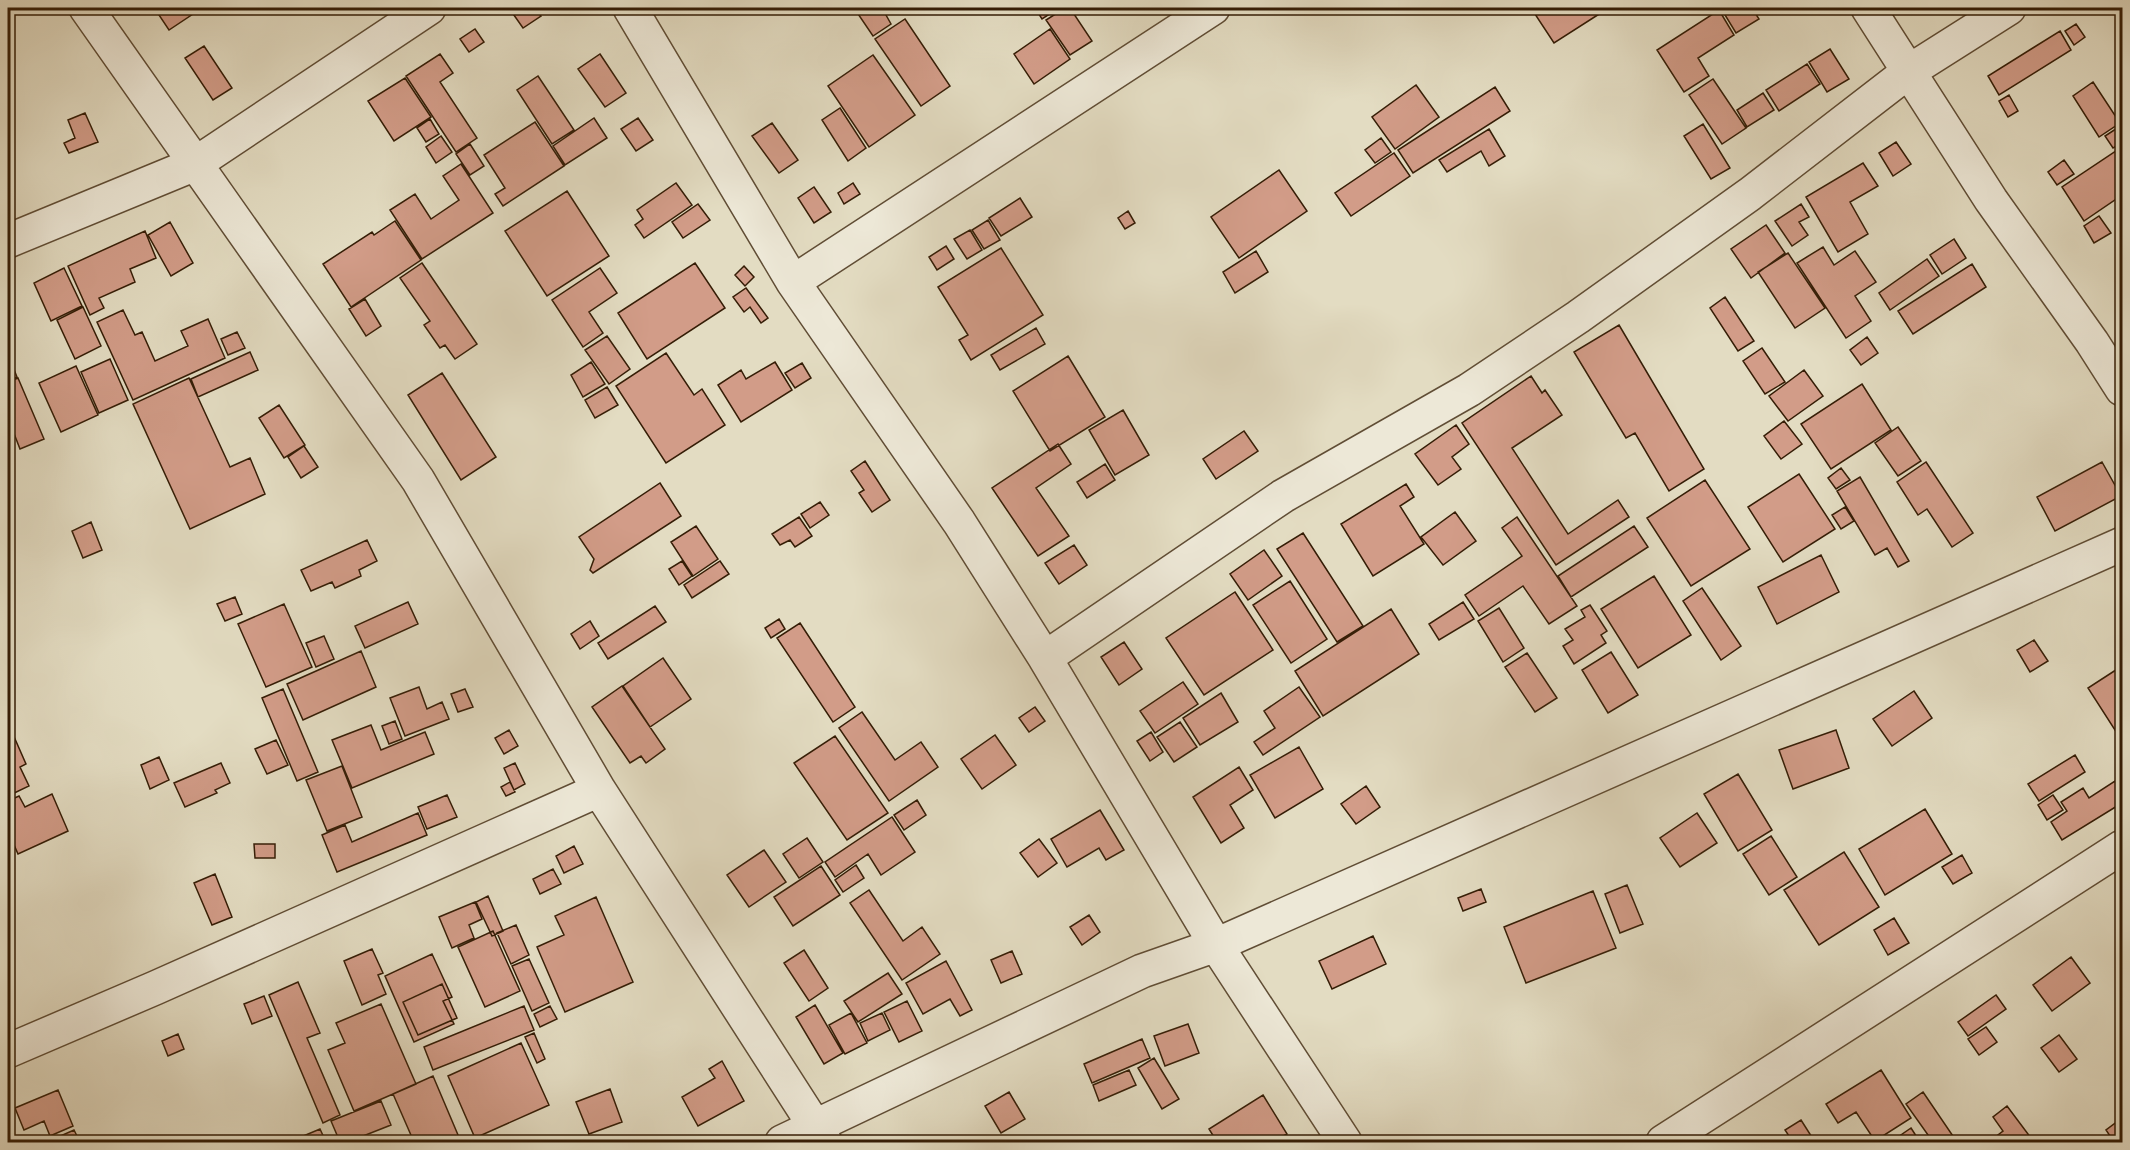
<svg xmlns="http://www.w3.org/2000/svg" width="2130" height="1150" font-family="Vollkorn,serif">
	<rect width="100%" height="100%" fill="#e3dcc2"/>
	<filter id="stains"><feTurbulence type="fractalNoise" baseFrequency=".00333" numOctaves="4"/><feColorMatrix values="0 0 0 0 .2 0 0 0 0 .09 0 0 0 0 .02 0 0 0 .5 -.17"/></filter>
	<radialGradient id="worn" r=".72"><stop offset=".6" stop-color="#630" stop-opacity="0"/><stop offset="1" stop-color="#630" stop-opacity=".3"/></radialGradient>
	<path fill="#d29c88" stroke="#351d06" stroke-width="1.5" d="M171,8H202L169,30L159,15Z
		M509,8H535L541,16L523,28Z
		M854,8H896L886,15L891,24L873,36Z
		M1035,8H1059L1042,19Z
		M1065,8H1070L1092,41L1070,55L1046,20Z
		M1531,8H1606L1607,9L1554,43Z
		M1726,8H1752L1759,19L1736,33L1722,10Z
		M1719,10L1734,35L1698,58L1709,76L1684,92L1657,50Z
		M905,19L950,86L921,106L875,39Z
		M2076,24L2085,37L2074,45L2065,31Z
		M475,29L484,42L469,52L460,39Z
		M1050,29L1070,59L1034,84L1014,54Z
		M2060,31L2071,50L1999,95L1988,76Z
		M204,46L232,88L213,100L185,58Z
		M1830,49L1849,79L1827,92L1809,62Z
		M440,54L453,73L440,82L477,138L456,152L406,76Z
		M600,54L626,93L605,107L578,69Z
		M873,55L915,115L869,147L828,86Z
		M1807,64L1820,84L1779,111L1766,90Z
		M538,76L574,130L552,144L517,90Z
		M405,78L431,117L394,141L368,101Z
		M1713,79L1746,128L1722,144L1689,95Z
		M2093,82L2120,123L2099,137L2073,96Z
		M1416,85L1439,117L1395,149L1372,117Z
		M1495,87L1510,111L1413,173L1398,150Z
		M1763,93L1774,110L1747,127L1737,110Z
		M2009,95L2018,111L2008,117L1999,101Z
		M840,108L866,148L848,161L822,120Z
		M85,113L98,142L69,153L64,143L75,138L68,120Z
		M594,118L607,138L565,165L553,146Z
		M638,118L653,140L636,151L621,129Z
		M430,119L439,134L426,142L417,128Z
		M535,122L564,166L503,206L495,194L505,188L484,155Z
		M772,123L798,160L779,173L752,136Z
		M1703,124L1730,168L1711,179L1684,136Z
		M2122,125V142L2113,148L2105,136Z
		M1489,129L1505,156L1489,166L1481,151L1447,172L1439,160Z
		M441,136L452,152L436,163L426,147Z
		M1381,138L1391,152L1375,163L1365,150Z
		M1896,142L1911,164L1893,176L1879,153Z
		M470,144L484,166L470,175L456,154Z
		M2122,147V195L2084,221L2062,187Z
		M1394,153L1410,176L1351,216L1335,193Z
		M2064,160L2074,174L2057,185L2048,172Z
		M1863,163L1878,186L1850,202L1868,234L1838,252L1806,197Z
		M461,164L493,213L422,259L390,210L415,194L431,219L459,200L443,176Z
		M1279,170L1307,211L1239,258L1211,217Z
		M676,183L692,205L644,238L635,225L643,219L637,210Z
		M853,183L860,194L844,204L838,193Z
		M814,187L831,212L814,223L798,198Z
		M567,191L609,256L547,296L505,231Z
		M1020,198L1032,217L1001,236L989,218Z
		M698,204L710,220L683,238L672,222Z
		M1801,204L1809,217L1799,222L1808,235L1792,246L1775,221Z
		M1128,211L1135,223L1125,229L1118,218Z
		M2099,216L2111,233L2094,243L2084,226Z
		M988,220L1000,240L984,249L972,230Z
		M395,221L421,260L351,307L323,264L372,232L374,235Z
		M170,222L193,263L171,276L148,235Z
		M1766,225L1785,253L1751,278L1731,249Z
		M970,230L982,250L967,259L954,239Z
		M145,231L156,258L130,269L135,282L99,298L104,308L90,315L68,266Z
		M1954,239L1966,258L1942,274L1930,255Z
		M946,246L954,259L937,270L929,257Z
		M1823,247L1834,265L1855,251L1876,282L1855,296L1871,321L1846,338L1797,263Z
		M1001,248L1043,315L971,360L959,340L968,335L938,287Z
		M1256,251L1268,272L1235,293L1223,272Z
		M1788,253L1825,308L1795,328L1758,272Z
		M1927,259L1939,276L1890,310L1879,293Z
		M422,263L477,344L455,359L445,345L440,348L424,325L430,321L400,278Z
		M695,263L725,308L647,359L618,313Z
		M1972,264L1986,287L1913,334L1898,311Z
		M744,266L754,277L745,286L735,275Z
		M64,268L82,306L51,321L34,283Z
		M600,268L617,293L589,312L603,333L583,347L552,300Z
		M746,288L768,318L761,323L750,307L744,312L733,297Z
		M1725,297L1754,341L1738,351L1710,308Z
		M365,299L381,326L366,336L349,309Z
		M83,307L101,346L75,359L57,320Z
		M123,310L135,335L142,332L155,361L188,346L181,331L208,319L225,358L133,400L97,322Z
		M1619,325L1704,469L1669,491L1635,433L1626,438L1574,352Z
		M1036,328L1045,344L1000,370L991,355Z
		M237,332L245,348L228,355L221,339Z
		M607,336L630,369L609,384L585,350Z
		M1867,337L1878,353L1861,365L1850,350Z
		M1762,348L1785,382L1765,394L1743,361Z
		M250,352L258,370L198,397L191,379Z
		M666,353L694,395L702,389L725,425L666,463L616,386Z
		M8,354L17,377L8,381Z
		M1068,356L1105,417L1050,451L1013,391Z
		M110,359L128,400L99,413L81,372Z
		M591,362L605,384L583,397L571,375Z
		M775,362L792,390L741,422L718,385L741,370L746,379Z
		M802,363L811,378L795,388L785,373Z
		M76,366L98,415L61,432L39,383Z
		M1804,370L1823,396L1788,421L1769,396Z
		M442,373L496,457L461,480L408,395Z
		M1531,376L1542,393L1545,390L1562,415L1512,448L1568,534L1618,500L1629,517L1556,565L1462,423Z
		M18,378L44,439L20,449L8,418V382Z
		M189,378L230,467L250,458L265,494L190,529L133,404Z
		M1862,384L1891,430L1831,469L1801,424Z
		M607,387L618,405L595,418L585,400Z
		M279,405L305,445L284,458L259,418Z
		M1123,410L1149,455L1115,475L1089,430Z
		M1784,421L1802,444L1781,459L1764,436Z
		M1456,425L1469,444L1452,457L1461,469L1438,485L1415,454Z
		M1898,427L1921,461L1898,476L1875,443Z
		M1244,431L1258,451L1216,479L1203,459Z
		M1058,444L1071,464L1036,488L1069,536L1038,556L992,488Z
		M304,446L318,467L301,478L288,457Z
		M865,461L890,500L872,512L859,493L864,490L851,471Z
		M1926,462L1973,533L1952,547L1927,509L1918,515L1897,482Z
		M2102,462L2121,496L2055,531L2037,497Z
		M1105,464L1115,480L1087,498L1077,482Z
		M1841,468L1850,480L1836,489L1828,478Z
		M1799,474L1835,529L1783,562L1748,507Z
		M1860,477L1909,561L1898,567L1887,548L1875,555L1837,491Z
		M1705,480L1750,549L1691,586L1647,518Z
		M660,483L681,516L593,573L590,570L594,559L579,537Z
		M1406,484L1414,497L1400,506L1424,544L1373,576L1341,524Z
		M820,502L829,515L810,528L801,514Z
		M1845,507L1854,521L1841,529L1832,515Z
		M1455,512L1476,541L1443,565L1421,537Z
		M799,517L812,536L795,547L790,540L780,545L772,534Z
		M1517,517L1577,606L1549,624L1523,586L1479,616L1465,595L1522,556L1502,528Z
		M91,522L102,550L83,558L72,531Z
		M696,526L718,559L693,576L671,542Z
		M1634,526L1648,547L1571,597L1558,576Z
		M1303,533L1363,626L1337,642L1277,549Z
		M367,540L377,561L359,570L361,576L335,588L332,582L311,591L301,570Z
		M1074,545L1087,565L1059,584L1045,563Z
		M1264,550L1282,576L1248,600L1230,574Z
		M1821,555L1839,592L1777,624L1758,587Z
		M682,561L692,576L679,585L669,569Z
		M720,561L729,574L692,598L684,585Z
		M1654,576L1691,635L1638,668L1601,609Z
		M1290,581L1327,639L1291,663L1253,605Z
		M1702,588L1741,646L1721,660L1683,601Z
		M1235,592L1273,650L1204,695L1166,638Z
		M235,597L242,614L225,621L217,604Z
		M408,602L418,624L365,648L355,626Z
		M1463,602L1474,619L1439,640L1429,624Z
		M284,604L312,667L266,687L238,624Z
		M1590,605L1607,631L1601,635L1606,643L1574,664L1563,646L1573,640L1565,629L1585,617L1581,610Z
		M655,606L666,622L608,659L598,643Z
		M1499,608L1524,648L1503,662L1478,621Z
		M1391,609L1419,654L1323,716L1295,671Z
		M779,619L785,629L771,638L765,628Z
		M590,621L599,636L580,649L571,634Z
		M800,623L855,707L833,722L777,638Z
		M324,636L334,659L316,667L306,643Z
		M2034,640L2048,661L2030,672L2017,650Z
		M1124,642L1142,669L1119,685L1101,657Z
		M361,651L376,687L303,720L287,684Z
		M1611,652L1638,695L1608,713L1582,670Z
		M1527,653L1557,698L1535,712L1505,667Z
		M663,658L691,699L650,727L623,686Z
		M2122,666V741L2088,688Z
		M1183,682L1198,704L1155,733L1140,711Z
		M622,686L665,749L646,763L641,756L630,763L592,707Z
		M419,687L427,709L442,702L449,719L405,736L390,698Z
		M1299,687L1320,717L1263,755L1254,742L1275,728L1264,711Z
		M283,689L318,772L297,781L262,698Z
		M465,689L473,707L458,712L451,694Z
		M1914,691L1932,718L1892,746L1873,719Z
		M1221,693L1238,722L1200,745L1183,718Z
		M1035,707L1045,721L1029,732L1019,718Z
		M862,712L895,760L921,742L938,767L889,801L839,728Z
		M395,721L402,739L389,744L382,726Z
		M1180,722L1197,747L1174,762L1157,737Z
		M8,723L26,764L20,767L29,786L8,796Z
		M371,725L381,750L425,732L434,754L352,788L332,740Z
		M509,730L518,746L504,754L495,738Z
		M1836,730L1849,768L1793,789L1779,750Z
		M1151,732L1163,752L1150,761L1137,741Z
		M995,735L1016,765L982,789L961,759Z
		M835,736L888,813L847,840L794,763Z
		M276,740L288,765L267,774L255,749Z
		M1299,747L1323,789L1275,818L1250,775Z
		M2075,755L2085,772L2039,801L2028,784Z
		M159,757L169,780L150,789L141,765Z
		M221,763L230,783L215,790L217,793L185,807L174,783Z
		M515,763L525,784L514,790L504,768Z
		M342,766L362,817L327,831L306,780Z
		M1239,767L1253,790L1230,805L1244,828L1221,843L1193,797Z
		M1738,774L1772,830L1738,851L1704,794Z
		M2115,781L2122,792V803L2062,840L2051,822L2067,811L2061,802L2083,788L2089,798Z
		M510,782L515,792L506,796L501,787Z
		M1366,786L1380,807L1356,824L1341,804Z
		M52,794L68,831L18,854L8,831V801L19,796L25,807Z
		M447,795L457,817L427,829L418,807Z
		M2053,795L2063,810L2047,820L2038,805Z
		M917,800L926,815L904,830L894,815Z
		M1925,809L1952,854L1885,895L1859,849Z
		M1100,810L1124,850L1106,860L1099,848L1067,867L1051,839Z
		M418,813L427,835L337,872L322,835L345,825L352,842Z
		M1697,813L1717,843L1680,867L1660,838Z
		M892,817L915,852L881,875L868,854L835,877L825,862Z
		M1771,836L1797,877L1769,895L1743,854Z
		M807,838L823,862L799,878L783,854Z
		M1039,839L1057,863L1038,877L1020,853Z
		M254,844H275V858H255Z
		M574,846L583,864L564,873L556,856Z
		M764,850L786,882L749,907L727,875Z
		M1844,852L1879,907L1819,945L1784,890Z
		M1962,855L1972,873L1953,884L1942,867Z
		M856,865L864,878L843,892L835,880Z
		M821,866L840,895L793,926L774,897Z
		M553,869L561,884L540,894L533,879Z
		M215,874L232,917L212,925L194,883Z
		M1627,885L1643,924L1620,933L1605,894Z
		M1481,889L1486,902L1463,911L1458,898Z
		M869,890L903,941L922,927L940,954L902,980L850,903Z
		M1593,891L1616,948L1526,983L1504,927Z
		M488,896L503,931L492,936L476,902Z
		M596,897L633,982L565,1012L537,947L564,935L555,916Z
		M475,902L482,919L469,925L474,938L452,948L439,917Z
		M1089,915L1100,932L1082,945L1070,927Z
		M1894,918L1909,943L1888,955L1874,930Z
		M516,925L529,955L511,964L497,933Z
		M493,931L520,991L485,1007L458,947Z
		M1373,936L1386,964L1332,989L1319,961Z
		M372,949L383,973L378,975L386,994L362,1005L344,961Z
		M804,950L828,988L809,1001L784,963Z
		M1012,951L1022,974L1001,983L991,960Z
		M432,954L452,997L443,1001L454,1024L414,1042L385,976Z
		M2071,957L2090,983L2052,1011L2033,985Z
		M529,959L549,1003L532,1011L512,966Z
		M946,961L972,1010L960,1016L950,999L923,1014L906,983Z
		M888,973L902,994L858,1022L844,1001Z
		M298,982L320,1033L307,1038L340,1115L323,1123L269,995Z
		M442,984L457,1018L418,1035L403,1002Z
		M1996,995L2006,1009L1968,1036L1958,1022Z
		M264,996L272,1016L252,1024L244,1004Z
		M907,1001L922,1031L899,1042L884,1012Z
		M381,1004L416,1084L354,1111L328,1050L345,1043L336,1023Z
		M815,1005L843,1053L824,1064L796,1017Z
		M524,1006L534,1030L433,1070L424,1047Z
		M550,1006L557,1019L540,1027L534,1014Z
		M851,1013L867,1043L845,1054L829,1025Z
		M882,1013L890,1030L868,1041L860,1023Z
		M1188,1024L1199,1053L1165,1066L1154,1036Z
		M1986,1027L1997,1042L1979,1055L1968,1039Z
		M534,1033L545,1059L537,1063L525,1037Z
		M178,1034L184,1049L168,1056L162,1041Z
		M2059,1035L2077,1059L2059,1072L2041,1048Z
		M1142,1039L1150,1058L1092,1083L1084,1064Z
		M521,1043L549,1105L475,1138L448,1076Z
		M1154,1058L1179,1099L1162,1109L1138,1068Z
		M722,1061L744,1101L698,1126L682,1097L715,1078L709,1069Z
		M1129,1070L1136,1085L1099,1101L1093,1085Z
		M1881,1070L1911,1118L1875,1141L1856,1112L1838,1123L1826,1104Z
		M433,1076L461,1142H414L393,1094Z
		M610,1089L622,1122L589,1134L576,1102Z
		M58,1090L73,1126L50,1136L44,1121L24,1130L15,1108Z
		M1009,1092L1025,1119L1001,1133L985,1106Z
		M1923,1092L1957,1142H1933L1906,1104Z
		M1263,1095L1287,1134L1272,1142H1217L1209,1129Z
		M381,1101L391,1125L348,1142H340L331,1121Z
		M2007,1106L2034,1142H1992L1990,1141L2003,1131L1993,1117Z
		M2122,1118V1142H2114L2106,1130Z
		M1801,1120L1815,1142H1793L1785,1130Z
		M1911,1128L1920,1142H1901L1898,1137Z
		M320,1129L326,1142H289Z
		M74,1130L80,1142H50L49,1141Z"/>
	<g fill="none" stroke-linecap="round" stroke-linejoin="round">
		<defs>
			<path id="minor" d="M86,8L418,480L599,790L825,1142
				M630,8L793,282L959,522L1045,658L1216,945L1345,1142
				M1868,8L1991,200L2092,342L2122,389
				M8,241L195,164L429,8
				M793,282L1213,8
				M1045,658L1283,496L1469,390L1578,317L1750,194L1908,72L2009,8
				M8,1051L155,988L599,790
				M782,1142L1142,971L1216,945L2122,544
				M1663,1142L2122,847"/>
		</defs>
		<use href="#minor" stroke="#604d35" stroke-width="36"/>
		<use href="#minor" stroke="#ede8d7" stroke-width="33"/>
	</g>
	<rect width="2130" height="1150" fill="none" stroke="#e3dcc2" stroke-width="30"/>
	<rect x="9" y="9" width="2112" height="1132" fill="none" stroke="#351d06" stroke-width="3"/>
	<rect x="15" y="15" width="2100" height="1120" fill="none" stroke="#351d06" stroke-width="1.5"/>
	<rect width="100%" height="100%" filter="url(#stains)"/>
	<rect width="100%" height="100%" fill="url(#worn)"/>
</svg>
